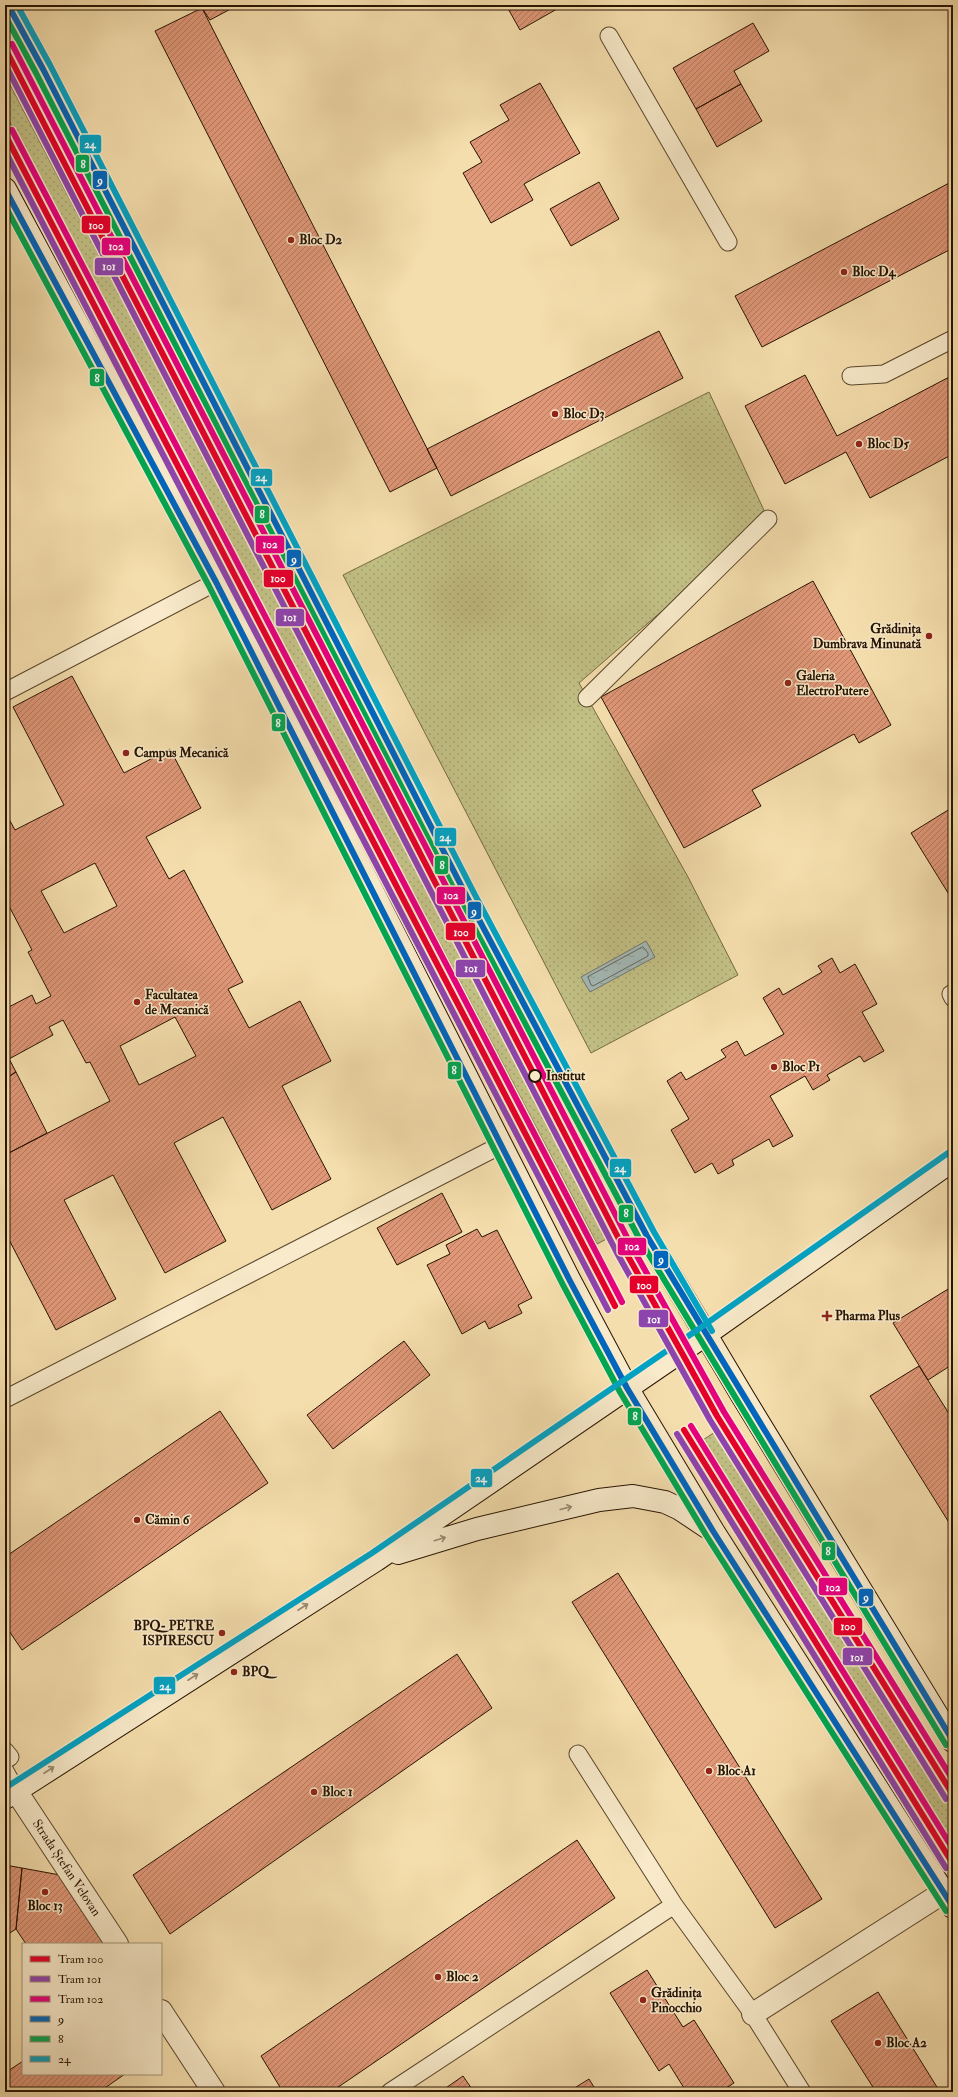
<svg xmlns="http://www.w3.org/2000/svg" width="958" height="2097" font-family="'IM FELL Double Pica',serif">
	<defs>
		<pattern id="green-dots" width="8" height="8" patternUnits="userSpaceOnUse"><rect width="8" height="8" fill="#c2c085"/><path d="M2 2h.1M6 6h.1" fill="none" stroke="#a7a471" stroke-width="1.8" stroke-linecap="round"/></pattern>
		<pattern id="water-ripples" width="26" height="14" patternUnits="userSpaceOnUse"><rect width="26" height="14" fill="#a3b9b7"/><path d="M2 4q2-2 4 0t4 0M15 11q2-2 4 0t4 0" fill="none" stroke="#8c9e9c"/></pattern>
		<pattern id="building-hatch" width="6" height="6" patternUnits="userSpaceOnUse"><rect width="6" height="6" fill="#df9778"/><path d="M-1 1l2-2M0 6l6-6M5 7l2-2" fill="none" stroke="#b57a60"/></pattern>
	</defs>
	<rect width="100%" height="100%" fill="#f5dead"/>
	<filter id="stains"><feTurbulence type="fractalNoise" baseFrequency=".005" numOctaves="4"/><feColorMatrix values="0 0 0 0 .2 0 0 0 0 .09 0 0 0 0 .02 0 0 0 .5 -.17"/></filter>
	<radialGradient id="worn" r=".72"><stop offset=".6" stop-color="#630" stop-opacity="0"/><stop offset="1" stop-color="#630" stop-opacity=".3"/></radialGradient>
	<path fill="url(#green-dots)" stroke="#746a42" d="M5,75L289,620L485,990L612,1236L597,1244C401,866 200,491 5,113Z
		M709,392L768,519L579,683L688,877L738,975L591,1053L343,575Z
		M718,1430L953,1810V1849L700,1442Z"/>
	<path fill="url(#water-ripples)" stroke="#71776e" d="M646,941L655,957L590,992L581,977Z"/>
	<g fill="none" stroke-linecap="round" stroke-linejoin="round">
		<path stroke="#65665c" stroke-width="1" d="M643,947L648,953V956L593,986L591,985L588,977Z"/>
	</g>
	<path fill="url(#building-hatch)" stroke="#271300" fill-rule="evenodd" d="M200,5H238L210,20Z
		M506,5H564L520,30Z
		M202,8L437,468L390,492L155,31Z
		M753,23L769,51L734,71L741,84L696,109L673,68Z
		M540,83L580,153L524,184L533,200L491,223L463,173L482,162L470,142L509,120L500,105Z
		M741,84L762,121L717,147L696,109Z
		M953,181V248L762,347L735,296Z
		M599,182L619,219L571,246L550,209Z
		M659,331L683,378L451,496L427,449Z
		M805,375L837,436L953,375V454L870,498L846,452L785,484L745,406Z
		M813,581L891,725L859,743L854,734L752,790L761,806L684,848L601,697Z
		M72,676L124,773L170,749L201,808L146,837L169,879L184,870L243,982L228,989L249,1028L300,1001L331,1061L282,1086L331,1179L272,1210L223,1117L174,1143L226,1241L165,1273L113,1175L64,1200L116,1299L56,1330L5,1232V1155L110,1101L90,1062L86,1063L63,1020L49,1027L53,1035L9,1059L5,1051V1009L32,995L36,1004L51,996L28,952L32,950L10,908L5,910V812L15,830L64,805L13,707ZM95,863L117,906L64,933L41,891ZM175,1017L196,1056L139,1085L120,1046Z
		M953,807V901L911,833Z
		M832,958L840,973L855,964L877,1004L862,1012L884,1051L864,1062L860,1056L827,1075L830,1080L813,1090L805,1076L770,1096L793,1136L773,1147L769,1139L732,1160L734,1165L718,1174L712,1163L695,1173L671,1130L689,1119L667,1081L681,1072L686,1080L726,1057L721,1050L737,1041L745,1056L784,1034L763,998L779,988L783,995L822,972L818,966Z
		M5,1051L16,1072L5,1079Z
		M16,1072L47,1133L5,1155V1079Z
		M442,1193L462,1232L397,1265L377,1228Z
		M477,1229L482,1237L497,1230L532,1298L518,1305L522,1313L489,1329L485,1321L462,1334L427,1265L450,1254L446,1245Z
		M953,1286V1364L928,1380L893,1323Z
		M404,1341L430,1375L333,1449L307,1415Z
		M919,1366L953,1420V1529L870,1396Z
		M220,1411L268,1483L22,1650L5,1625V1557Z
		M618,1573L822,1899L775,1928L572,1602Z
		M457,1654L492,1708L170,1934L133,1875Z
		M577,1840L615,1898L331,2092H283L261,2056Z
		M5,1865L22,1868L16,1929L5,1936Z
		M22,1868L60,1875L107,1944H26L16,1929Z
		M647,1970L683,2027L694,2020L734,2083L720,2092H678L684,2088L669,2064L659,2071L610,1993Z
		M878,1992L940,2092H876L831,2021Z
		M23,2061V2074H125L99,2092H5V2073Z
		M463,2076L474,2092H440Z
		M589,2079L597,2092H568Z"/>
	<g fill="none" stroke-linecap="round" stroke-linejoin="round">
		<defs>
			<path id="lane" d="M609,36L728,242
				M851,376L884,374L953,339
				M5,692L216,582
				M587,698L768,519
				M951,994L953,998
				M5,1399L501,1145
				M5,1751L10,1757L5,1760
				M578,1754L674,1905L753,2014L802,2092
				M5,1771L16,1791
				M390,2092L674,1905"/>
			<g id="street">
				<path id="s1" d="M16,1791L117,1944"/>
				<path d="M161,2011L214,2092"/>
				<path d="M753,2014L944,1892"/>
			</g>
			<path id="secondary" d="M8,5L43,69L467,897L647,1236L743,1397L953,1741
				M5,189L216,582L570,1281L627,1388L713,1531L953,1907
				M398,1553L477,1529L599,1500L633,1496L665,1502L680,1509L707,1527
				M5,1798L376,1560L705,1335L953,1160"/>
		</defs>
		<use href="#lane" stroke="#5a462b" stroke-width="19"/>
		<use href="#street" stroke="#5a462b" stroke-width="24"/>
		<use href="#secondary" stroke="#271300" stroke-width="24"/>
		<use href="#lane" stroke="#f8eaca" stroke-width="17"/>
		<use href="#street" stroke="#f8eaca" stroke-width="22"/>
		<use href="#secondary" stroke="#f8eaca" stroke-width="22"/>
		<defs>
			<path id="bus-1" d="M8,5L43,69L467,897L647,1236L953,1741
				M5,189L216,582L570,1281L627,1388L713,1531L953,1907"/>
			<path id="bus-2" d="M5,16L36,73L460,901L640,1240L946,1745
				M5,206L209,586L563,1285L620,1392L706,1535L946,1911"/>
			<path id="bus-3" d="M17,5L50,65L474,893L654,1232L712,1331
				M5,1788L372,1553L700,1328L948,1153"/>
		</defs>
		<use href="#bus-1" stroke="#f8eaca" stroke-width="9"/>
		<use href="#bus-2" stroke="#f8eaca" stroke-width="9"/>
		<use href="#bus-3" stroke="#f8eaca" stroke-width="9"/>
		<use href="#bus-1" stroke="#0065bd" stroke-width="6"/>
		<use href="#bus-2" stroke="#00a651" stroke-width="6"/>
		<use href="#bus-3" stroke="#02a2c4" stroke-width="6"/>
		<defs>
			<path id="tram-1" d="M5,48L624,1249L717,1416L953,1795
				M5,134L615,1306
				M684,1430L953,1864"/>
			<path id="tram-2" d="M5,64L617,1253L710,1420L946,1799
				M5,151L608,1310
				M677,1434L946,1868"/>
			<path id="tram-3" d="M12,44L631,1245L724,1412L953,1780
				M12,130L622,1302
				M691,1426L953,1849"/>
		</defs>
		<use href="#tram-1" stroke="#f8eaca" stroke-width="9"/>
		<use href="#tram-2" stroke="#f8eaca" stroke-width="9"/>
		<use href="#tram-3" stroke="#f8eaca" stroke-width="9"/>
		<use href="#tram-1" stroke="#e4002b" stroke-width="6"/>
		<use href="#tram-2" stroke="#8e44ad" stroke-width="6"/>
		<use href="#tram-3" stroke="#e5007d" stroke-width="6"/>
	</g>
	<defs><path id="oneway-shaft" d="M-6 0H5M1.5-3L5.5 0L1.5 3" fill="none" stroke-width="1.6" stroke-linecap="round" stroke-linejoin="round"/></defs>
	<g stroke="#9a896f">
		<use href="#oneway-shaft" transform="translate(566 1508) rotate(-14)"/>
		<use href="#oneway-shaft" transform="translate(440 1539) rotate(-17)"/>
		<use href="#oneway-shaft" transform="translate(303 1607) rotate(-33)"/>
		<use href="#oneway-shaft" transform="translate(193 1677) rotate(-33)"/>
		<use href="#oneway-shaft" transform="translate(49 1770) rotate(-33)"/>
	</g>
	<g fill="#8f2418" stroke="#f8eaca" stroke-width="1.5">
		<circle cx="291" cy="240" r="4"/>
		<circle cx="844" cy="272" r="4"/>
		<circle cx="555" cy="414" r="4"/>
		<circle cx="859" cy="444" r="4"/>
		<circle cx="929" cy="636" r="4"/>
		<circle cx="788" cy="683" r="4"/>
		<circle cx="126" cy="753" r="4"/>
		<circle cx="137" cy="1002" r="4"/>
		<circle cx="774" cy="1067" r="4"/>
		<path d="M825 1310h4v4h4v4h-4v4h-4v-4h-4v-4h4z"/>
		<circle cx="137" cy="1520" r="4"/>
		<circle cx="222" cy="1633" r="4"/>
		<circle cx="234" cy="1672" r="4"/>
		<circle cx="709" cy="1771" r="4"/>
		<circle cx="314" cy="1792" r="4"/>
		<circle cx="45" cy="1892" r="4"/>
		<circle cx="438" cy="1977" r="4"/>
		<circle cx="643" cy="2000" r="4"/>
		<circle cx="878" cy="2043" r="4"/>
	</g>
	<circle fill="#f8eaca" stroke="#271300" stroke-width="2" cx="535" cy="1076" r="6"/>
	<g text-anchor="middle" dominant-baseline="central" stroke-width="3" stroke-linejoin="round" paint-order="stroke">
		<g font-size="13" font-weight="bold" fill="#271300" stroke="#f8eaca" text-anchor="start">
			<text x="299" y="240">Bloc D2</text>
			<text x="852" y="272">Bloc D4</text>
			<text x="563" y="414">Bloc D3</text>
			<text x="867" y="444">Bloc D5</text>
			<text x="921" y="629" text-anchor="end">Grădinița<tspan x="921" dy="15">Dumbrava Minunată</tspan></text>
			<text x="796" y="676">Galeria<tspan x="796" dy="15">ElectroPutere</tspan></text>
			<text x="134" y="753">Campus Mecanică</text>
			<text x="145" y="995">Facultatea<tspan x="145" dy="15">de Mecanică</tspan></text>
			<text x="782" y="1067">Bloc P1</text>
			<text x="835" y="1316">Pharma Plus</text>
			<text x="145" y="1520">Cămin 6</text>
			<text x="214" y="1626" text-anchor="end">BPQ- PETRE<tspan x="214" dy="15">ISPIRESCU</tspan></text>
			<text x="242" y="1672">BPQ</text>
			<text x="717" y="1771">Bloc A1</text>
			<text x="322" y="1792">Bloc 1</text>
			<text x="45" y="1906" text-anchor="middle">Bloc 13</text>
			<text x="446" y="1977">Bloc 2</text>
			<text x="651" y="1993">Grădinița<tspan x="651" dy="15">Pinocchio</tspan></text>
			<text x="886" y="2043">Bloc A2</text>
		</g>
		<g font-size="13" font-weight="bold" fill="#271300" stroke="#f8eaca" text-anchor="start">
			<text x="546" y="1076">Institut</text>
		</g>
		<g font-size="13" fill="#271300" stroke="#f8eaca">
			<text stroke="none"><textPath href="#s1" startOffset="92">Strada Ștefan Velovan</textPath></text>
		</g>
	</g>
	<g stroke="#f8eaca" stroke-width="1.5">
		<rect x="79" y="134" width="23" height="20" rx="4" fill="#02a2c4"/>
		<rect x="75" y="154" width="15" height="19" rx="4" fill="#00a651"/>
		<rect x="92" y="170" width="16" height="20" rx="4" fill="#0065bd"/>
		<rect x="81" y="215" width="30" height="19" rx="4" fill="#e4002b"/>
		<rect x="101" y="237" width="30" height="19" rx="4" fill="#e5007d"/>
		<rect x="94" y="257" width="30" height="19" rx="4" fill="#8e44ad"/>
		<rect x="89" y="368" width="16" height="19" rx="4" fill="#00a651"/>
		<rect x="250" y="468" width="23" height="19" rx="4" fill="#02a2c4"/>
		<rect x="254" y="505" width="16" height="19" rx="4" fill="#00a651"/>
		<rect x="255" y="535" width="30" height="19" rx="4" fill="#e5007d"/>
		<rect x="286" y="549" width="16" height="19" rx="4" fill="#0065bd"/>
		<rect x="263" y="569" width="31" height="19" rx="4" fill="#e4002b"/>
		<rect x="275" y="608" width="30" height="19" rx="4" fill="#8e44ad"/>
		<rect x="271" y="713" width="15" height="19" rx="4" fill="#00a651"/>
		<rect x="434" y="827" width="23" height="20" rx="4" fill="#02a2c4"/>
		<rect x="434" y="855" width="15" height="20" rx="4" fill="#00a651"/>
		<rect x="436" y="886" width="30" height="19" rx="4" fill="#e5007d"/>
		<rect x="467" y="901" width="15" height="19" rx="4" fill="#0065bd"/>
		<rect x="445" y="922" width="31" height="19" rx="4" fill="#e4002b"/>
		<rect x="455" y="959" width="31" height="19" rx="4" fill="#8e44ad"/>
		<rect x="447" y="1061" width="15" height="19" rx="4" fill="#00a651"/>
		<rect x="609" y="1158" width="23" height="20" rx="4" fill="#02a2c4"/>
		<rect x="618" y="1204" width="16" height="19" rx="4" fill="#00a651"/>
		<rect x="617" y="1237" width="30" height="19" rx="4" fill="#e5007d"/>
		<rect x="653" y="1250" width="16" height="19" rx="4" fill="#0065bd"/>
		<rect x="629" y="1275" width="30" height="19" rx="4" fill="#e4002b"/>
		<rect x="638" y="1309" width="31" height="19" rx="4" fill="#8e44ad"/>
		<rect x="627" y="1407" width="15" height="19" rx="4" fill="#00a651"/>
		<rect x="470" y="1468" width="23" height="20" rx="4" fill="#02a2c4"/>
		<rect x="821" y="1541" width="15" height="20" rx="4" fill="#00a651"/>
		<rect x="818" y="1577" width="30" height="19" rx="4" fill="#e5007d"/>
		<rect x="858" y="1588" width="16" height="19" rx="4" fill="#0065bd"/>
		<rect x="833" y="1617" width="30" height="19" rx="4" fill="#e4002b"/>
		<rect x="842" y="1647" width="31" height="19" rx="4" fill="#8e44ad"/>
		<rect x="153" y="1676" width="23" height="19" rx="4" fill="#02a2c4"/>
	</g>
	<g font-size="11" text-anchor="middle" font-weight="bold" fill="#fff">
		<text x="90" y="148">24</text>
		<text x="83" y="168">8</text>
		<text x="100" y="184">9</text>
		<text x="96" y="229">100</text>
		<text x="116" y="250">102</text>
		<text x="109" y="270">101</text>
		<text x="97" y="382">8</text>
		<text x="261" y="481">24</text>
		<text x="262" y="518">8</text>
		<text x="270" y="548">102</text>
		<text x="294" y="563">9</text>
		<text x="278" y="582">100</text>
		<text x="290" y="621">101</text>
		<text x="278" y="727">8</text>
		<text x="445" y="841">24</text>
		<text x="442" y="869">8</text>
		<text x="451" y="899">102</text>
		<text x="474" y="915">9</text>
		<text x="461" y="936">100</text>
		<text x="471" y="972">101</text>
		<text x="454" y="1074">8</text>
		<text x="620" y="1172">24</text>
		<text x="626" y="1217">8</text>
		<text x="632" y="1250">102</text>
		<text x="661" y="1263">9</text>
		<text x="644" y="1289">100</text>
		<text x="654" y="1323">101</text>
		<text x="635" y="1420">8</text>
		<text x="481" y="1482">24</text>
		<text x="828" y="1555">8</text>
		<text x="833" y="1591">102</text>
		<text x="866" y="1601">9</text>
		<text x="848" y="1630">100</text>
		<text x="857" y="1661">101</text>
		<text x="165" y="1690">24</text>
	</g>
	<rect width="958" height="2097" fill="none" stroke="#f5dead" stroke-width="20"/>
	<rect x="6" y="6" width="946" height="2085" fill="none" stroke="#271300" stroke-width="2"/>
	<rect x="10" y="10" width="938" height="2077" fill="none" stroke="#271300"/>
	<rect x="22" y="1943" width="140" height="132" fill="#f8eaca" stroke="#a49479"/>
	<rect x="30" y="1956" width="20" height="6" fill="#e4002b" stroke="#a49479"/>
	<text x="58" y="1963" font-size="12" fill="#271300">Tram 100</text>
	<rect x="30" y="1976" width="20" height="6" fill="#8e44ad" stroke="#a49479"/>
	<text x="58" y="1983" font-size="12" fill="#271300">Tram 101</text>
	<rect x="30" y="1996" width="20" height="6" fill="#e5007d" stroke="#a49479"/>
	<text x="58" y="2003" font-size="12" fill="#271300">Tram 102</text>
	<rect x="30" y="2016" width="20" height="6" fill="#0065bd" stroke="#a49479"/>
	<text x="58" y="2023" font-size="12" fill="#271300">9</text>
	<rect x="30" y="2036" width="20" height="6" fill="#00a651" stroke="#a49479"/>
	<text x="58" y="2043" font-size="12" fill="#271300">8</text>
	<rect x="30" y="2056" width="20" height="6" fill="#02a2c4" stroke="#a49479"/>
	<text x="58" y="2063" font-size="12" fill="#271300">24</text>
	<rect width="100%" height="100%" filter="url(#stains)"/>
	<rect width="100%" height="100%" fill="url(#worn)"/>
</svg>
